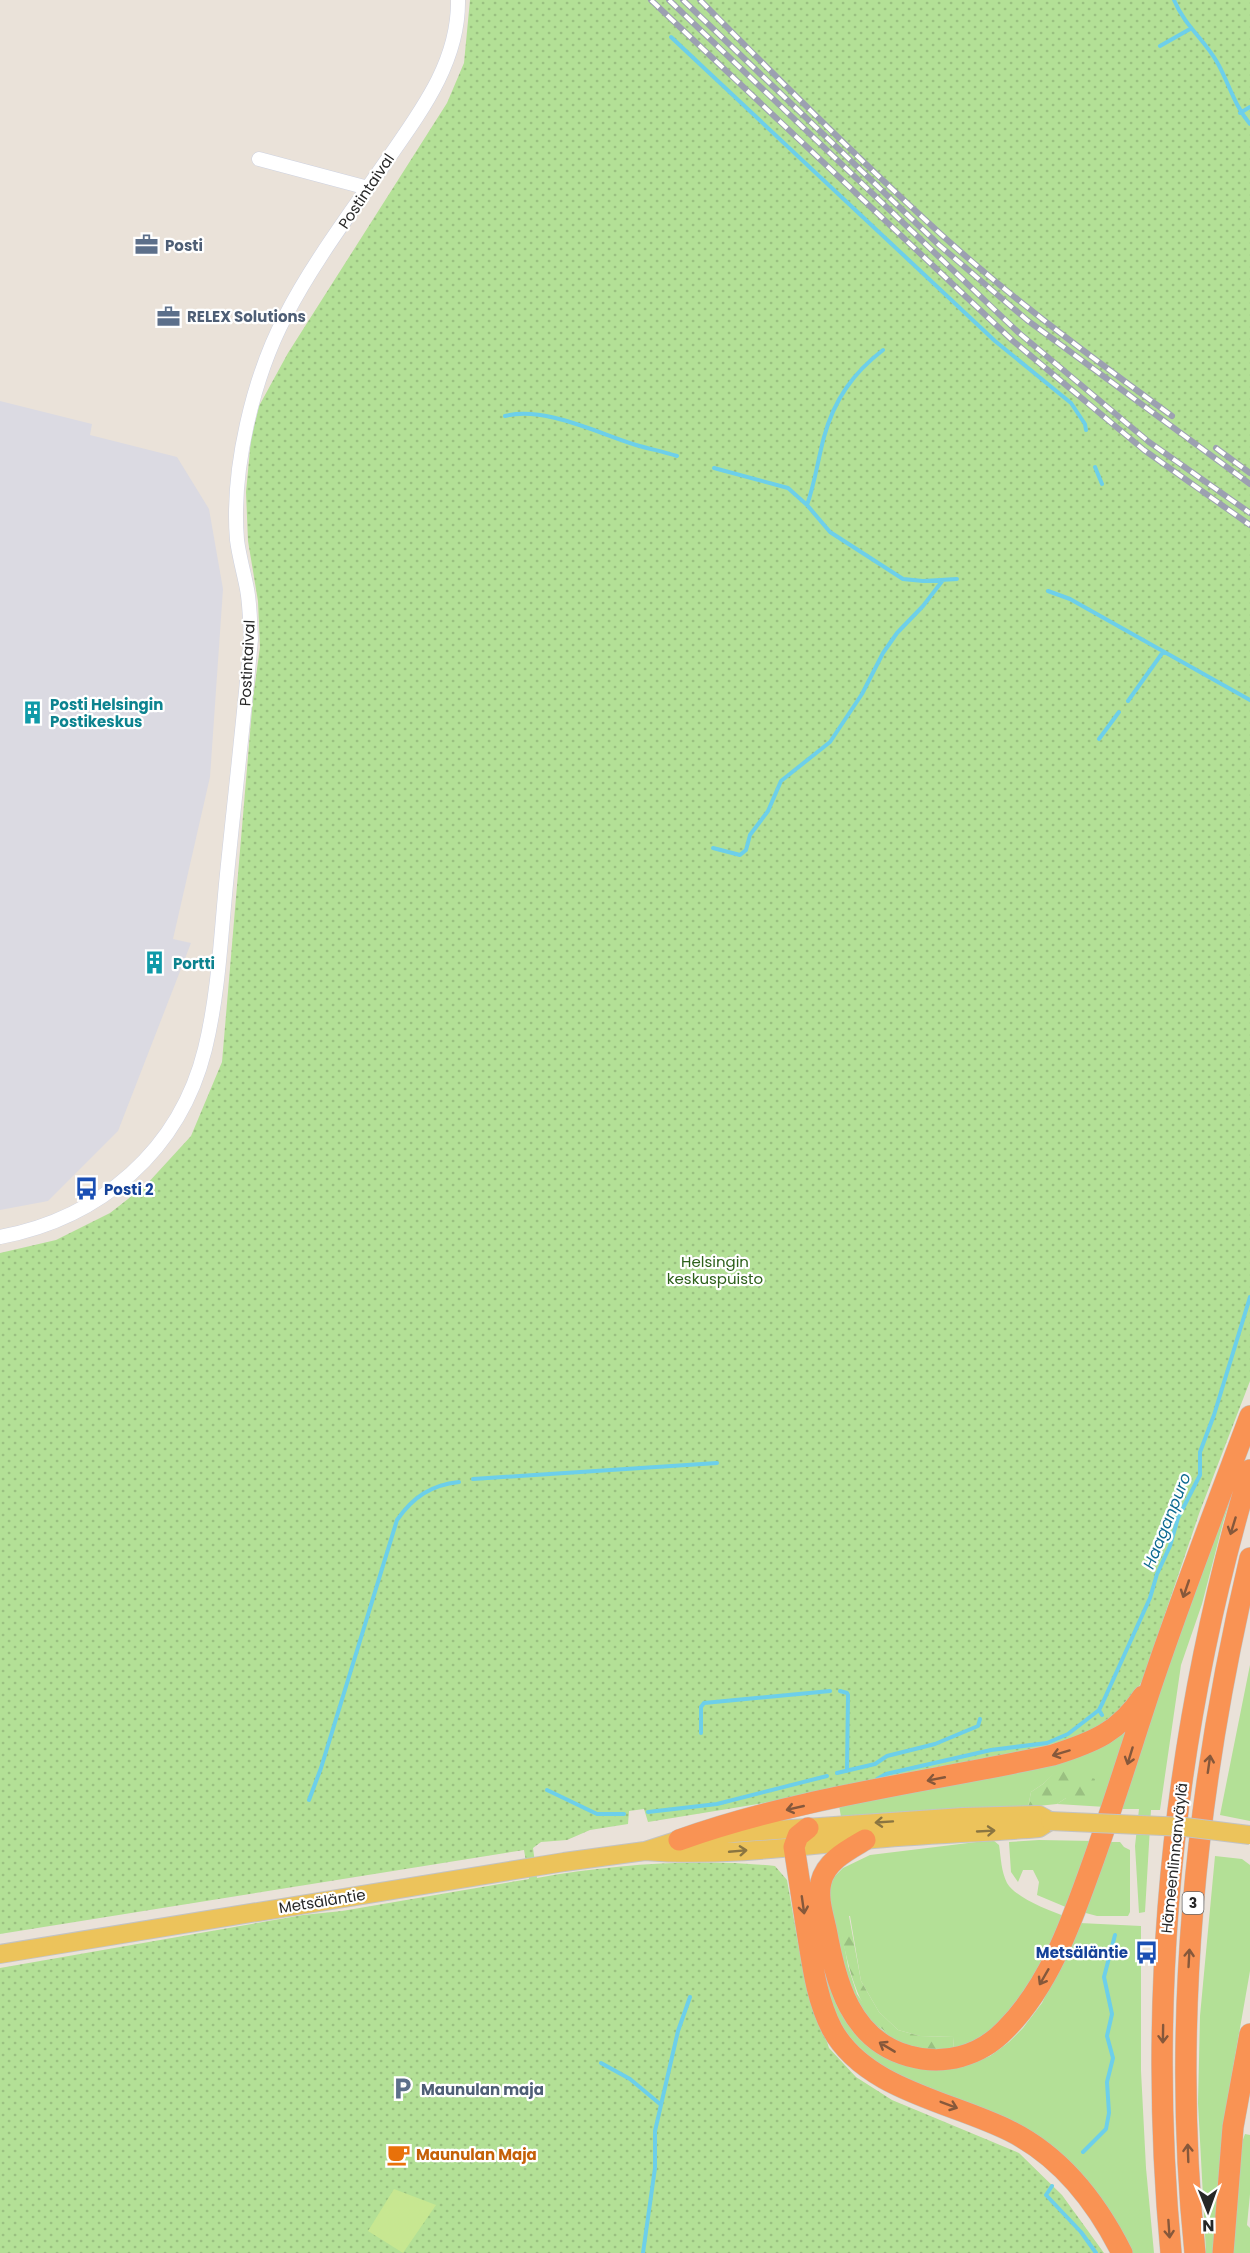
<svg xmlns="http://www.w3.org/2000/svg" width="1250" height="2253" font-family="Poppins,sans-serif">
	<defs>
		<pattern id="forest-firs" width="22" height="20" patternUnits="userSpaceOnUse" patternTransform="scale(1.5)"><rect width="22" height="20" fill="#b3e096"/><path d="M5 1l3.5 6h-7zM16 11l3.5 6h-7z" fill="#9ac081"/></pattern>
		<pattern id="park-dots" width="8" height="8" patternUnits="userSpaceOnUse" patternTransform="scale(1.5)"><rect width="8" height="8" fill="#b3e096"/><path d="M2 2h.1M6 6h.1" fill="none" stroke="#9ac081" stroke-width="1.8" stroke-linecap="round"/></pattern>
	</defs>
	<rect width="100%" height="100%" fill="#eae2d9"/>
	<path fill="#dbdae2" d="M0,401L92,424L90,435L177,457L209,509L223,589L210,777L173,939L191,943L118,1131L48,1201L0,1210Z"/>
	<path fill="#b3e096" d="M1248,1444L1223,1523L1202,1604L1181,1665L1160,1810H1151L1145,1912L1139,1913L1135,1846L1139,1809H1121L1177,1634Z
		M1250,1665V1821L1220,1815Z
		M1128,1725L1106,1807L1057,1804L1066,1798L1073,1771H1057L1043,1784L1031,1792L1028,1807L841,1817L839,1805Z
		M993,1840L999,1845C1001,1858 1001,1871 1007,1883C1016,1898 1048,1910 1064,1916L1055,1940L1020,2003L980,2042L953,2050L954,2037L920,2036L898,2030L879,2012L861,1981L850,1916H839L848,1966L857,1994L882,2030L917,2048L893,2044L865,2017L842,1970L829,1895V1882L843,1868L870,1855Z
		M1039,1840L1093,1841L1068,1908L1037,1895L1039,1882L1033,1870H1023L1018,1882L1011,1872L1009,1842Z
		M1110,1842H1120L1124,1847L1130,1850V1912L1128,1916H1097L1082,1912Z
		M1215,1856L1242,1859L1250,1865V1971L1229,2091L1216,2253H1206L1198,2103L1200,2016Z
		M1080,1923L1141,1926V2071L1146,2168L1154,2253H1131L1106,2205L1083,2176L938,2094L879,2066L852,2040L838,2022L822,1979L823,1959L867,2043L972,2063L990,2056L1009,2042L1023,2028L1042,2003Z
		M1245,2134L1250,2135V2194L1247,2225L1250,2228V2253H1230L1241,2145Z"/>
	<path fill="url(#forest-firs)" d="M1056,1771H1073L1095,1779L1090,1801L1066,1798L1057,1804L1028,1807L1031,1792L1043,1784Z
		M838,1916H849L861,1981L879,2012L898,2030L920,2036L954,2037L953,2050C864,2054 852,1988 838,1916Z"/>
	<path fill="url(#park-dots)" d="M470,0H1250V1381L1200,1511L1143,1679L1129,1705L1116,1722L1058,1748L843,1790L648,1822L644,1809L629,1811L628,1824L590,1830L567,1840L541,1842L533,1848L537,1878C611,1864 701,1858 775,1866L787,1880L802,1965L829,2048L856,2077L892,2100L1019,2153L1062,2195L1104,2253H0V1968L303,1915L342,1911L529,1879L524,1850L0,1934V1253L56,1240L110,1213L146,1185L191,1136L222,1062L253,698L260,647L258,601L248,541L246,492L251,439L259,406L288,353L447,103L464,63Z"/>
	<path fill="#c7e791" d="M394,2189L436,2205L403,2253L368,2231Z"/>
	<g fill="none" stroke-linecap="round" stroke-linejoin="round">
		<path stroke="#6dcfea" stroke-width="4" d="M1174,0C1185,26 1204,39 1217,62C1229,83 1234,105 1250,124
			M671,37L995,341L1071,403L1085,424L1086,430
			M1160,46L1190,29
			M1240,113L1250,107
			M505,416C545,406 597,433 636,445C650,449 664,452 677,456
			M1095,467L1102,484
			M714,468L788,488L807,505L830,532L903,579L923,581L957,579
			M807,505C815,483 818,459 824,437C834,400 853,373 883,350
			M1048,591L1070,599L1250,700
			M1128,701L1163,652
			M1099,739L1119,712
			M713,848L740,855L746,850L750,835L768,811L781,781L830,742L862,694L883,653L897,633L923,606L943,580
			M473,1479L717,1463
			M840,1691L847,1693L848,1695L847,1771
			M1102,1715L1099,1710L1103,1702L1150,1598L1157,1574L1170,1546L1178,1518L1200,1475V1452L1214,1415L1250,1297
			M701,1733V1707L704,1703L830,1691
			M837,1773L875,1764L887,1756L935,1744L978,1726L980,1719
			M877,1779L886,1774L991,1750L1047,1743L1068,1734L1099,1710
			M547,1790L597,1814H624
			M309,1800L321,1768L397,1520C413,1497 431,1485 459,1482
			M648,1812L717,1804L827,1776
			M601,2063L630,2079L660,2104
			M1083,2152L1106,2129L1109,2113L1107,2082L1113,2058L1107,2036L1112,2014L1104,1977L1115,1935
			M1052,2186L1046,2195L1081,2232L1096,2253
			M643,2253L655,2168V2131L678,2031L690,1997"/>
		<defs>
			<path id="minor" d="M259,159L368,188
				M0,1237C101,1218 180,1150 205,1049C219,992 221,932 227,874C235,795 244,717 251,639C250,622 250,605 247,589C244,573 239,556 237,540C231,470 253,377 286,315C312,264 352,211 385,163C419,114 459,63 458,0"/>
			<path id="major" d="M0,1954L564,1862L645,1851L679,1840L733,1833L963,1817L1039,1815L1050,1821L1039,1828C981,1833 923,1834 865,1840C792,1847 718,1857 645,1851"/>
			<path id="highway" d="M808,1828L798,1836L794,1847C799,1877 803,1907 808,1937C813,1968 817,2000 832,2029C865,2090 953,2102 1010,2131C1062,2157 1097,2203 1122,2253
				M679,1840C799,1797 929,1782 1053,1755C1094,1742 1119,1732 1143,1696
				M865,1840C848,1850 826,1861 821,1882C817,1897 823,1915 826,1929C836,1982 850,2040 909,2056C944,2066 980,2056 1005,2030C1048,1987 1070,1926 1090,1870C1113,1807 1132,1744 1153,1681C1183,1592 1217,1504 1250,1416
				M1171,2253C1146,1987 1174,1726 1250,1470
				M1195,2253C1171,2020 1196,1785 1250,1558
				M1223,2253L1233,2127L1250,2034"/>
		</defs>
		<use href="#minor" stroke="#ced2e0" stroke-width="15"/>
		<use href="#major" stroke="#c3c3c3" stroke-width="20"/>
		<use href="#highway" stroke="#c3c3c3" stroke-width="22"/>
		<use href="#minor" stroke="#fff" stroke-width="14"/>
		<use href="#major" stroke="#ecc35b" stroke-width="18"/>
		<use href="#highway" stroke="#f99354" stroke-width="21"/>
		<defs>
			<path id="rail" d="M651,0L1013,341L1144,450L1250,525
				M669,0L1019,333L1149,442L1250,513
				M683,0L939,245L1027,320L1250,484
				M700,0C780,81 860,161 944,237C1016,302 1094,359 1172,416
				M1216,448L1250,473"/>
		</defs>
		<use href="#rail" stroke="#9ca0b1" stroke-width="6"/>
		<use href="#rail" stroke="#fff" stroke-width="4" stroke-dasharray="11" stroke-linecap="butt"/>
		<defs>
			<path id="major-bridge" d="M1050,1821L1185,1827L1250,1835"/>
		</defs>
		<use href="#major-bridge" stroke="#c3c3c3" stroke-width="20" stroke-linecap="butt"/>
		<use href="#major-bridge" stroke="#ecc35b" stroke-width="18"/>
	</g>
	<defs><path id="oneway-shaft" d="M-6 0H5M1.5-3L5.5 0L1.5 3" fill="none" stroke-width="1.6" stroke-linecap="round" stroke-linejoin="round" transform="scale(1.5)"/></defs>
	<g stroke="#86583b">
		<use href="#oneway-shaft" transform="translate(1233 1526) rotate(107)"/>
		<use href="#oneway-shaft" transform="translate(1186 1589) rotate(109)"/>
		<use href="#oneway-shaft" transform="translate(1061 1753) rotate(163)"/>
		<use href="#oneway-shaft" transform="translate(1130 1756) rotate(107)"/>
		<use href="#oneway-shaft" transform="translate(1209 1764) rotate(-82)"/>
		<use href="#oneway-shaft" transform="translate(936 1779) rotate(169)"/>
		<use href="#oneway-shaft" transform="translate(795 1808) rotate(167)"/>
		<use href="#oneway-shaft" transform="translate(803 1905) rotate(82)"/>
		<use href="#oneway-shaft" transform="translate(1189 1958) rotate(-87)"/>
		<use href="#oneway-shaft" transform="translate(1044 1977) rotate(120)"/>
		<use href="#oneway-shaft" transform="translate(1163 2034) rotate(91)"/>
		<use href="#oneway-shaft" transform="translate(887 2047) rotate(-149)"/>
		<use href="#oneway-shaft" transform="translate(949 2105) rotate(21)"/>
		<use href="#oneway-shaft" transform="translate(1188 2153) rotate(-92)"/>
		<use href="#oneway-shaft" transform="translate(1169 2229) rotate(86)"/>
	</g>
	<g stroke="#8a7541">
		<use href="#oneway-shaft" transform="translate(884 1822) rotate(176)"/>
		<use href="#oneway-shaft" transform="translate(986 1831) rotate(-3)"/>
		<use href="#oneway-shaft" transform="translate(738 1851) rotate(-5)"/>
	</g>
	<defs>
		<symbol id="office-bare" viewBox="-9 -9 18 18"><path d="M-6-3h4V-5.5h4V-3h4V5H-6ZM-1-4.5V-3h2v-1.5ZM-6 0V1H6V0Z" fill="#5c6f8a" stroke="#fff" stroke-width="2.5" paint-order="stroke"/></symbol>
		<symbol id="building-bare" viewBox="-9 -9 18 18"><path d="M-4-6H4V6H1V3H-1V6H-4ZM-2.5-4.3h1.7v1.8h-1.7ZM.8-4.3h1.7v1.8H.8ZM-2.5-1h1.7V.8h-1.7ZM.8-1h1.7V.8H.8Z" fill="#0f9aa8" stroke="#fff" stroke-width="2.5" paint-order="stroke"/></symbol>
		<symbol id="bus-bare" viewBox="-9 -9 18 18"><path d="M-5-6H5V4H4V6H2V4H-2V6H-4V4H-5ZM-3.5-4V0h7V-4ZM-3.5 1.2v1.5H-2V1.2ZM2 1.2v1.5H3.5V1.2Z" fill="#1a4fb4" stroke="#fff" stroke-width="2.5" paint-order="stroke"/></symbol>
		<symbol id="parking-bare" viewBox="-9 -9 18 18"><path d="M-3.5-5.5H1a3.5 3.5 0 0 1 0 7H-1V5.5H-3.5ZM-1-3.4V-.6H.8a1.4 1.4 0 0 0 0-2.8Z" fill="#5c6f8a" stroke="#fff" stroke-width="2.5" paint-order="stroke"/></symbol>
		<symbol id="cafe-bare" viewBox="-9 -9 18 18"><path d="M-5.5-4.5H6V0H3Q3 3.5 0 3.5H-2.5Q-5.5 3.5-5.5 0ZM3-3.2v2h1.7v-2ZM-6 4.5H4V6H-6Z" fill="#e8710a" stroke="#fff" stroke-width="2.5" paint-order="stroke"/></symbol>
	</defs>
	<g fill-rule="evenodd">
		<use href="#office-bare" x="130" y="228" width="33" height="33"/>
		<use href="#office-bare" x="152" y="300" width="33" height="33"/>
		<use href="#building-bare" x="16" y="696" width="33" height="33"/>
		<use href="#building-bare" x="138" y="946" width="33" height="33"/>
		<use href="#bus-bare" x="70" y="1172" width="33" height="33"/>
		<use href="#bus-bare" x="1130" y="1936" width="33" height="33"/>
		<use href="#parking-bare" x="386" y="2072" width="33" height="33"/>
		<use href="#cafe-bare" x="382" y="2138" width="33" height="33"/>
	</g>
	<g text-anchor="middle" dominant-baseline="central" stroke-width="4.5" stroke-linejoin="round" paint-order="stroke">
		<rect fill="#fff" stroke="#686868" stroke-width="1.5" x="1182.5" y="1892" width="21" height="22" rx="4.5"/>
		<g font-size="14" font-weight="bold" fill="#272727">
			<text x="1193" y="1903">3</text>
		</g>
		<g font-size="15" fill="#272727" stroke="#fff">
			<text transform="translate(366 191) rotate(-56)">Postintaival</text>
			<text transform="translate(247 663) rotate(-87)">Postintaival</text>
			<text transform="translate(1174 1858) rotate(-84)">Hämeenlinnanväylä</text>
			<text transform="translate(322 1901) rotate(-9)">Metsäläntie</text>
		</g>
		<g font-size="15" font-weight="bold" fill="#4e5e75" stroke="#fff" text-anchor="start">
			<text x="165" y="245">Posti</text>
			<text x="187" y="316">RELEX Solutions</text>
			<text x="421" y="2089">Maunulan maja</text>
		</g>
		<g font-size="15" font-weight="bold" fill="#0d838f" stroke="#fff" text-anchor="start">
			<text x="50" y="704">Posti Helsingin<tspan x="50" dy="17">Postikeskus</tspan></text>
			<text x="173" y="963">Portti</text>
		</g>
		<g font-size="15" font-weight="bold" fill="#164399" stroke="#fff" text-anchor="start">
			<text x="104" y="1189">Posti 2</text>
			<text x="1128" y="1952" text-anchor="end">Metsäläntie</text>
		</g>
		<g font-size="15" fill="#2d611b" stroke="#fff">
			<text x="715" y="1261">Helsingin<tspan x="715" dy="17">keskuspuisto</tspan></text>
		</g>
		<g font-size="15" font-weight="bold" fill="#c56008" stroke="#fff" text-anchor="start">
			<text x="416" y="2154">Maunulan Maja</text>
		</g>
		<g font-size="16" font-style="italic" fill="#106c92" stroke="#fff">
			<text transform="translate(1167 1521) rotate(-68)">Haaganpuro</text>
		</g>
	</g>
	<g transform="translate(1208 2211) rotate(179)" stroke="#ffffff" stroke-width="4.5" paint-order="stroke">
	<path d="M0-4.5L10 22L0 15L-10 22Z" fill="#272727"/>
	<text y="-9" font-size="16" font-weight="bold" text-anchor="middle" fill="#272727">N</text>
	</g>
</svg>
